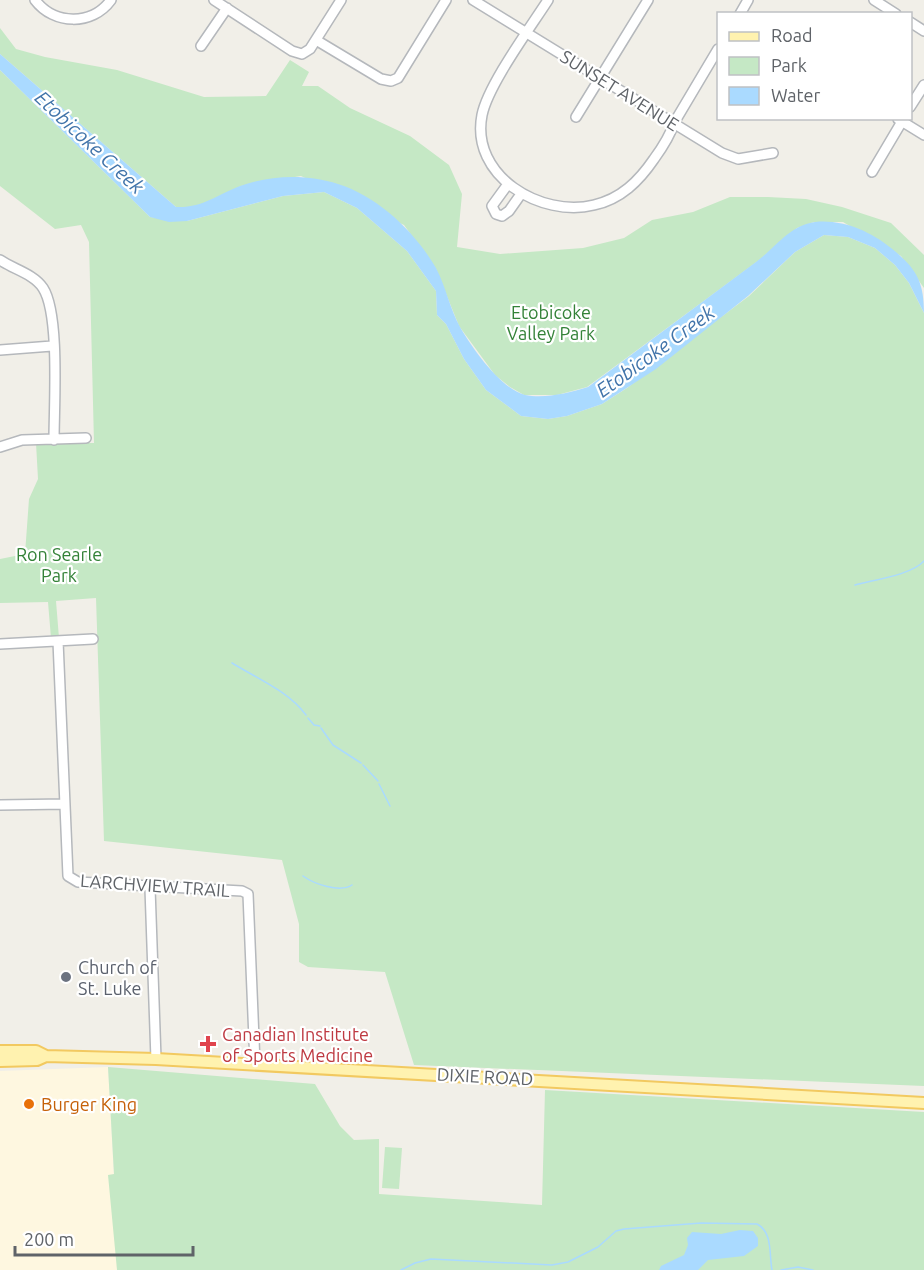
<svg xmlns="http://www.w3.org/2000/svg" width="924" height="1270" font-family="Ubuntu,sans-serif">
	<rect width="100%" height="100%" fill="#f1efe8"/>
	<path fill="#fef7e0" d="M108,1067L119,1270H0V1071Z"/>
	<path fill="#c5e8c5" d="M0,28L16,49L45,57L117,70L204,97L266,96L290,60L309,72L302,86H318L350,108L410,136L449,165L462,194L457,247L500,254L583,248L624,238L652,220L693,212L730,197H768L806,199L842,207L891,223L924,255V288L901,256L843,222H814L797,228L762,258L587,387L557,395H524L510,387L495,375L459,326L436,269L404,225L301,176L241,186L194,208L176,207L0,54Z
		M0,70L150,217L187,221L283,196L324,192L357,208L407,251L436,291L437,315L446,324L464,359L486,390L521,416L548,419L567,416L602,404L627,388L749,296L795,252L824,235L848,237L875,248L895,265L909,283L924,313V1086L414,1065L385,972L308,967L299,962V924L282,860L104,841L96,598L56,601L59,638H51L48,602L0,603V559L25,554L29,499L38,479L36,443H94L89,242L81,225L55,229L0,186Z
		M108,1067L315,1084L340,1126L354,1140L379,1139V1194L542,1205L545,1090L924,1112V1270H117L108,1175L114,1174Z
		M385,1147L402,1148L399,1189L382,1188Z"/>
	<path fill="#aadaff" d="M0,54L176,207C203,208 216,195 240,186C271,175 307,174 338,184C379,197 415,232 436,268C446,287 450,309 460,327C472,348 501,389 525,395C545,399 568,393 588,387C644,345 700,304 756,262C775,248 790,225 815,222C842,219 870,231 891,248C916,268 924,281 924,313L909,283L895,265L875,248L848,237L824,235L795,252L748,296L656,369L602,404L567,416L548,419L521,416L486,390L464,359L446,324L437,315L436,291L407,251L357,208L324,192L283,196L187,221L169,222L150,217L0,70Z
		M740,1230L753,1231L758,1238V1246L744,1256L708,1260L698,1270H659L661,1266L684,1255L688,1245L687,1238L692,1232L721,1234Z"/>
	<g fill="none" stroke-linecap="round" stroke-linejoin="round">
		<path stroke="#aadaff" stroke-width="1.5" d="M855,585C873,580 912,575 924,561
			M232,663C258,679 288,691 306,715
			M308,718L314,725L320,726
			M321,728L333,745L361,763
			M363,765L378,781
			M379,784L390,806
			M303,876C314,884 340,893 352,885
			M401,1270L415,1263L431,1259L552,1265L568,1262L598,1247L616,1231L624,1229L701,1223L757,1224C773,1232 769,1255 772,1270
			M781,1270L798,1267L813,1270"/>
		<defs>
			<path id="minor" d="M35,0C54,25 92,26 111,0
				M214,0L292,51L302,54L310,49L341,0
				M473,0L722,153L738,159L773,153
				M548,0C530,28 488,85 482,115C470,176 541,218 594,205C621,199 639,181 654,159C662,148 670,136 674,123L718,49
				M874,0L896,14
				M740,14L748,0
				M910,22L924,31
				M316,40L381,79L391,81L398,78L446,0
				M201,46L227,8
				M910,107L924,85
				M576,117L648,0
				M898,119L924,135
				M872,172L904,118
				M508,184L492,206L496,214L502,216L509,211L521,194
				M0,260C13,269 34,274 43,288C60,314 54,405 54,440
				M0,350L52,346
				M0,447L22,440L86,438
				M58,641L68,876L78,882L242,891L248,894L255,1064
				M0,644L93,639
				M0,805L65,804
				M150,888L156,1059"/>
			<path id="major" d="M0,1051H36L46,1056
				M0,1061L37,1060L46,1056L156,1059L924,1103"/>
		</defs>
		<use href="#minor" stroke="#b5b8bc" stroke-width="12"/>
		<use href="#major" stroke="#f2c960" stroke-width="14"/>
		<use href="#minor" stroke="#fff" stroke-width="9"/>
		<use href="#major" stroke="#fff2af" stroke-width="10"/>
	</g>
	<circle fill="#6b7280" stroke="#fff" stroke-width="2" cx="66" cy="977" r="6"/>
	<path fill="#e0444e" stroke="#fff" stroke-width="2" d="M205 1035h6v6h6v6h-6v6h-6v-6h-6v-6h6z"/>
	<circle fill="#e8710a" stroke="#fff" stroke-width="2" cx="29" cy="1104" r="6"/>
	<g text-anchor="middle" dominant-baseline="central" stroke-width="4.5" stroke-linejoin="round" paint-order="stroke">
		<g font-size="18" fill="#5f6368" stroke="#fff">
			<text transform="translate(620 90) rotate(32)">SUNSET AVENUE</text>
			<text transform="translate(155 885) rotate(4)">LARCHVIEW TRAIL</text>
			<text transform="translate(485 1076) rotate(3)">DIXIE ROAD</text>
		</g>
		<g font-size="18" fill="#348238" stroke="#fff">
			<text x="551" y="312">Etobicoke<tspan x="551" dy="21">Valley Park</tspan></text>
			<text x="59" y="554">Ron Searle<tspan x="59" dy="21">Park</tspan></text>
		</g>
		<g font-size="18" fill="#5b616d" stroke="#fff" text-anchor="start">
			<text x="78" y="967">Church of<tspan x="78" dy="21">St. Luke</tspan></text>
		</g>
		<g font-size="18" fill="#be3a42" stroke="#fff" text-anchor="start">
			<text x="222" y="1034">Canadian Institute<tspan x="222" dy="21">of Sports Medicine</tspan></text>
		</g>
		<g font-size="18" fill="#c56008" stroke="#fff" text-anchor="start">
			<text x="41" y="1104">Burger King</text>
		</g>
		<g font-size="20" font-style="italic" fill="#4174aa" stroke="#fff">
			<text transform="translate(90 142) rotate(43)">Etobicoke Creek</text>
			<text transform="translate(655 351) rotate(-36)">Etobicoke Creek</text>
		</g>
	</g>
	<rect x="717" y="12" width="195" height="108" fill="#ffffff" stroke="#bfc1c3" stroke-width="1.5"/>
	<rect x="729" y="32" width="30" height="9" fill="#fff2af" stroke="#bfc1c3" stroke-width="1.5"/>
	<text x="771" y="42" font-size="18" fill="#5f6368">Road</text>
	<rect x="729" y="57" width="30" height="18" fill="#c5e8c5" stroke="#bfc1c3" stroke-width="1.5"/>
	<text x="771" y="72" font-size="18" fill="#5f6368">Park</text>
	<rect x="729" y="87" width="30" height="18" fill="#aadaff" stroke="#bfc1c3" stroke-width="1.5"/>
	<text x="771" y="102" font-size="18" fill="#5f6368">Water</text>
	<path d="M15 1246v9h178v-9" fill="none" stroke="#5f6368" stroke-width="3"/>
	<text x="24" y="1246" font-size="18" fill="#5f6368" stroke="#ffffff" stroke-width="4.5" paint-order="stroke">200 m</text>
</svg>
